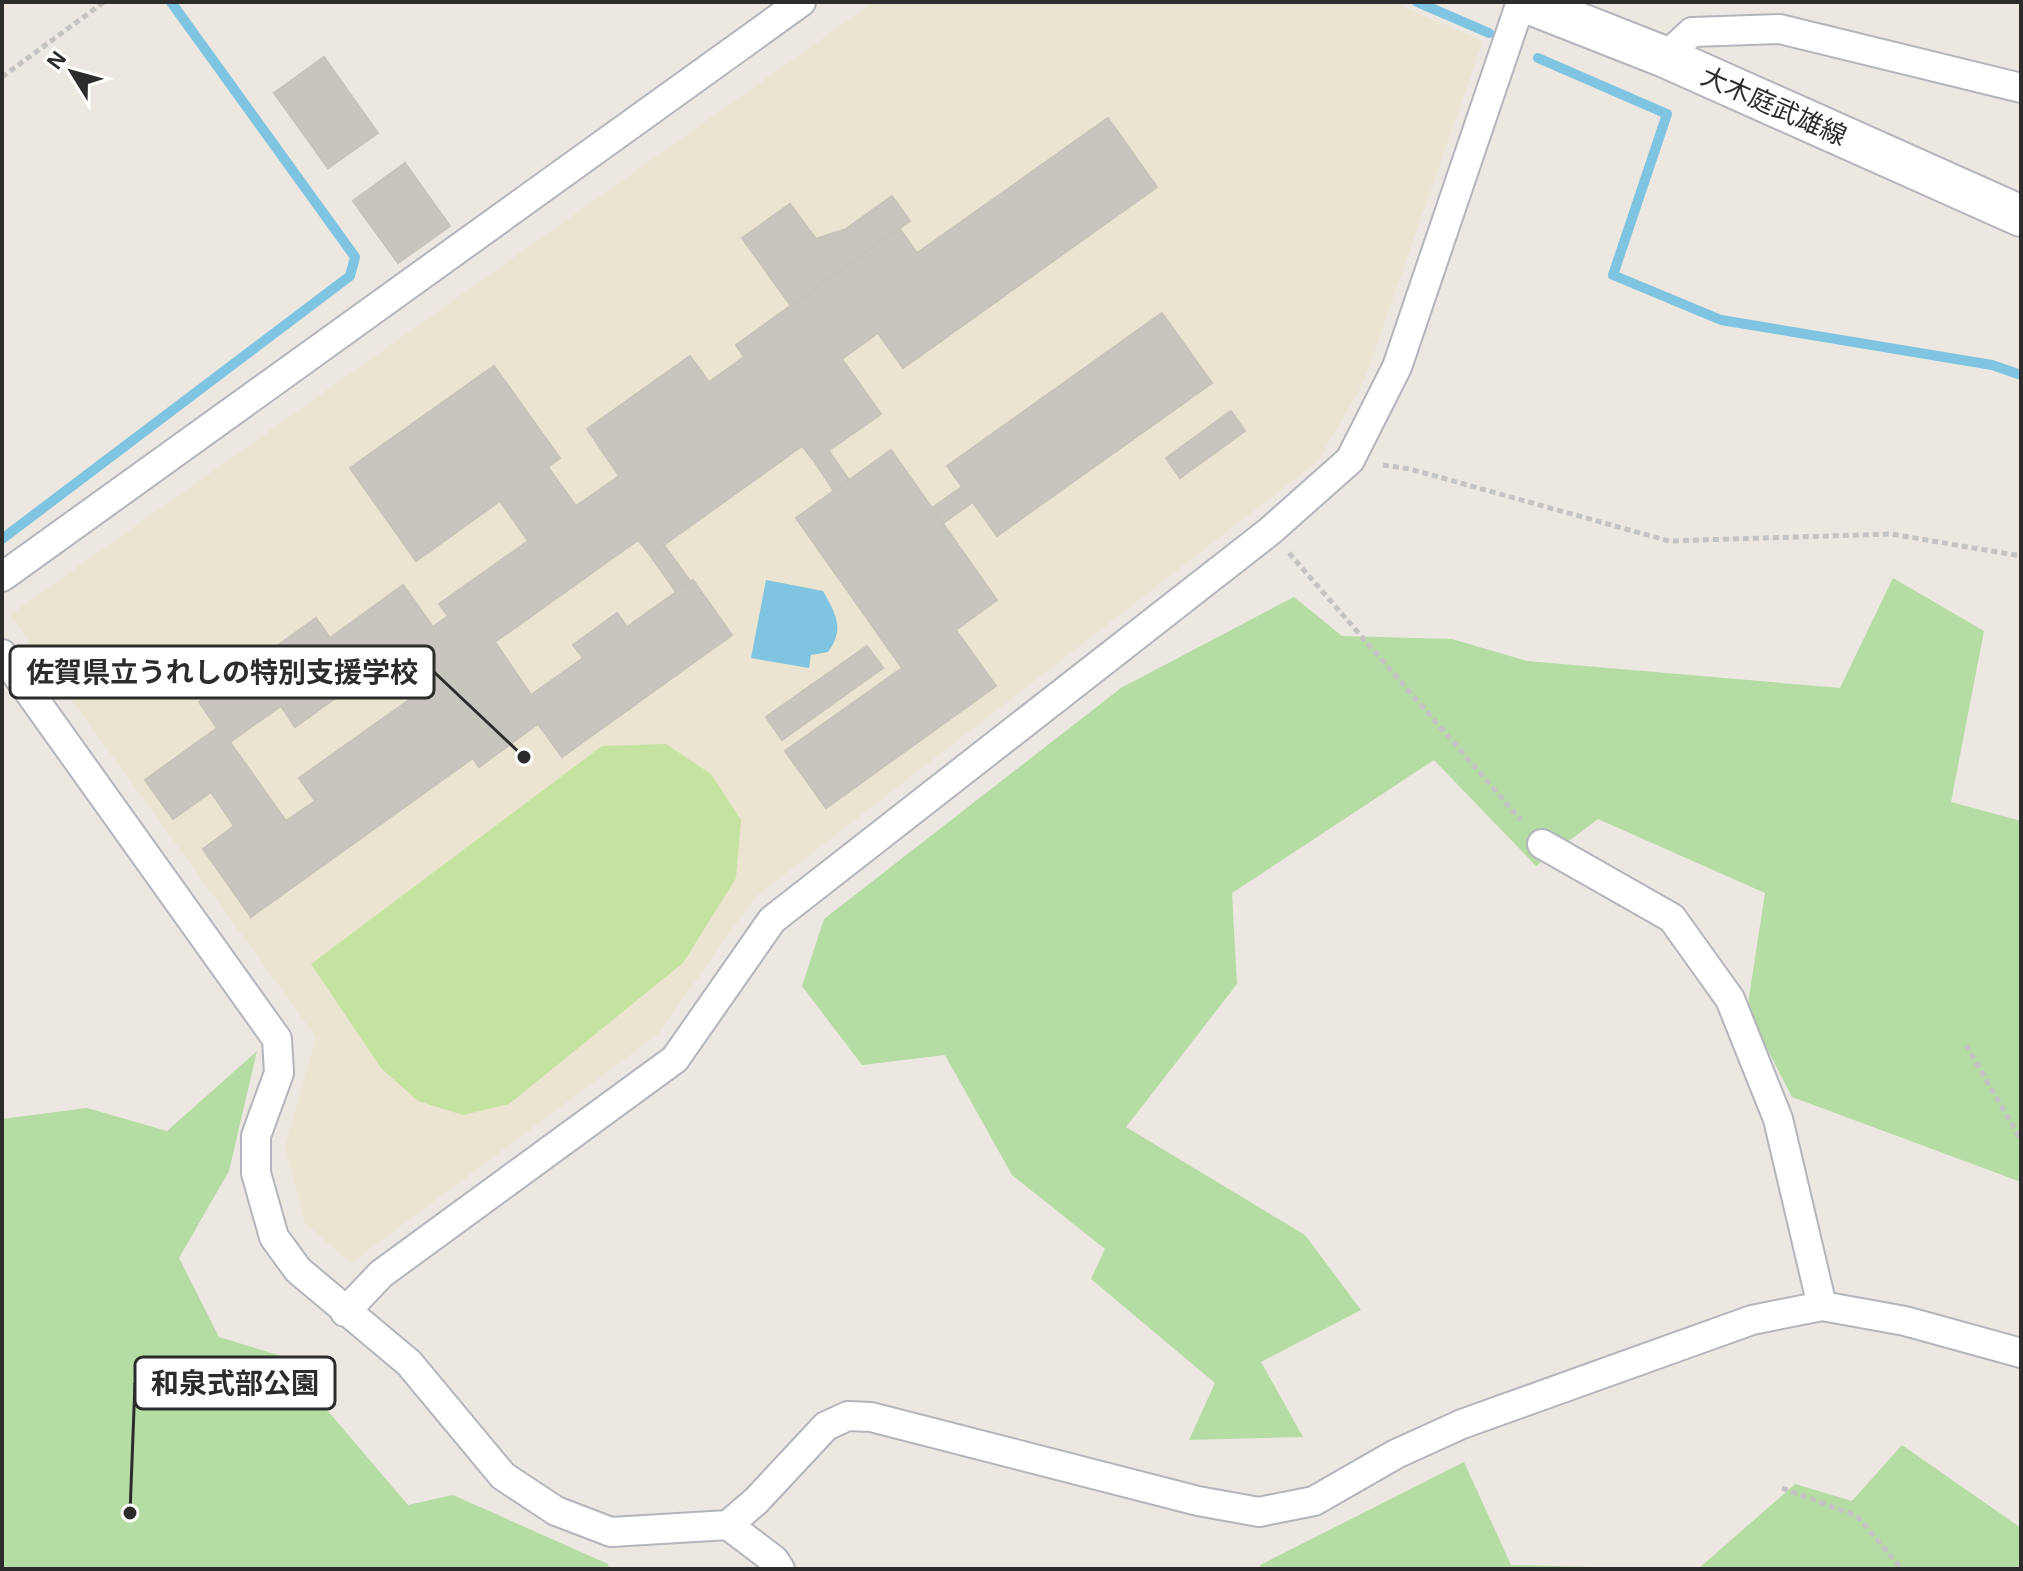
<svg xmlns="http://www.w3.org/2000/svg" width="2023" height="1571" font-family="Helvetica,'Noto Sans JP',sans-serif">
	<rect width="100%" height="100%" fill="#ece7e0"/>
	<path fill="#ebe4d1" d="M874,2H1392L1483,41L1364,381L1318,461L754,898L658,1034L351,1263L305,1223L285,1147L316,1037L10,615Z"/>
	<path fill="#b4dca3" d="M1893,578L1984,631L1951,802L2021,821V1182L1792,1097L1747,1010L1765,893L1598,819L1536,866L1434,760L1232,893L1237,984L1126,1127L1305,1235L1361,1310L1261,1362L1303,1437L1189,1440L1215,1383L1091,1279L1105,1249L1012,1175L945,1055L862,1065L802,986L824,919L1121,688L1294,597L1342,636L1452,639L1527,661L1840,688Z
		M257,1051L229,1171L179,1258L219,1337L281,1356L408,1505L453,1495L608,1564L609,1569H2V1119L87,1108L167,1131Z
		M1902,1445L2021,1528V1569H1698L1795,1484L1852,1501Z
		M1464,1462L1511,1565L1669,1569H1261L1260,1565Z"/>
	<path fill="#c4e2a0" d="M666,744L711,774L741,820L736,878L683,963L509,1104L463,1115L418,1101L381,1068L311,964L602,746Z"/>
	<path fill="#7fc4e1" d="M766,580L823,591C836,614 845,629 828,652L811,655L809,668L751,658Z"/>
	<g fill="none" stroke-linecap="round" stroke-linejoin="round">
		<path stroke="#7fc4e1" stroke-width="10" d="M1417,2L1489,33
			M1538,58L1667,114L1613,275L1721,320L1992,365L2021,375
			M2,539L350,276L355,257L171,2"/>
	</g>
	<path fill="#c8c5be" stroke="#c7c3b9" stroke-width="2" fill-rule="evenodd" d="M324,57L378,133L328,168L274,93Z
		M1108,118L1157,187L903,368L878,333L842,359L881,414L814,461L802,446L650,555L638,540L495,642L531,695L583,658L573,645L617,613L627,627L693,580L732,635L562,757L538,724L479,767L473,758L251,917L203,849L234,826L211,792L173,819L145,780L217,728L199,702L316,618L330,638L403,585L433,627L448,616L439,604L528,541L500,501L416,561L350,468L494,366L560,458L548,467L576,506L619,476L587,429L690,356L709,382L744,357L736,345L899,228L917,253ZM383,664L409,700L299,778L315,801L286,821L230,742L281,706L295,727Z
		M405,163L450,226L398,263L353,201Z
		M892,196L910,221L791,306L742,238L790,204L816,239L846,229Z
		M1162,313L1212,383L997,536L947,466Z
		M1231,411L1245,431L1180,478L1166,458Z
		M891,450L997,600L956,630L996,686L826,808L785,751L902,668L796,518Z
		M829,451L849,480L834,491L814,461Z
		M962,487L973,502L943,523L932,508Z
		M664,545L690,581L676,592L650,555Z
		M867,646L883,668L782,740L766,717Z"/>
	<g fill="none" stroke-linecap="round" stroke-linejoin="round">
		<defs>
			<path id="street" d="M1665,57L1692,32L1780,29L2021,88
				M2,577L801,2
				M2,654L277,1039L279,1073L256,1136V1173L274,1237L298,1270L409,1363L503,1476L556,1511L611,1532L728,1525L756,1501L826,1426L848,1416L871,1417L1198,1501L1259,1512L1314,1501L1396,1454L1462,1424L1752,1320L1822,1306L1905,1321L2021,1353
				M1542,844L1672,918L1730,999L1778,1119L1822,1306
				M345,1312L381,1274L675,1059L772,920L1270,531L1350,460L1397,367L1521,2
				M728,1525L774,1560L780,1569"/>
			<path id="secondary" d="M1525,2L1665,57L2021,216"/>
		</defs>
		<use href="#street" stroke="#b3b5be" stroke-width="32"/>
		<use href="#secondary" stroke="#b3b5be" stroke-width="44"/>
		<path stroke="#c4c4c4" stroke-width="5" stroke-dasharray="6 4" stroke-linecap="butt" d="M2,77L104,2
			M1383,465L1410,469L1669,541L1891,534L2021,556
			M1289,553L1521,820
			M1966,1045L2021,1140
			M1782,1488L1857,1516L1902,1569"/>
		<use href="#street" stroke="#fff" stroke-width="28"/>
		<use href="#secondary" stroke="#fff" stroke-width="40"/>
	</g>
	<g text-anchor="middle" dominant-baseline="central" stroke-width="8" stroke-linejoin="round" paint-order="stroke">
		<g font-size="26" fill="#2c2c2c" stroke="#fff">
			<text transform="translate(1774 106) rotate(24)">大木庭武雄線</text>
		</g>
	</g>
	<path fill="none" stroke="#2c2c2c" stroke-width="3" d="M524 757L434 672M130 1513L135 1383"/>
	<g fill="#2c2c2c" stroke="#fff" stroke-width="3">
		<circle cx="524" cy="757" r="8"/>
		<circle cx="130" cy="1513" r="8"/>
	</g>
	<g fill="#fff" stroke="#2c2c2c" stroke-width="3">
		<rect x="10" y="646" width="424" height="52" rx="8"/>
		<rect x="135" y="1357" width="200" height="52" rx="8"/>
	</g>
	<g font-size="28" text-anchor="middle" font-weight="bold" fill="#2c2c2c">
		<text x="222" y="682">佐賀県立うれしの特別支援学校</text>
		<text x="235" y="1393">和泉式部公園</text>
	</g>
	<rect width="2023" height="1571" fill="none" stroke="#2c2c2c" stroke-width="8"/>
	<g transform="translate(72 72) rotate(307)" stroke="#ffffff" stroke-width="6" paint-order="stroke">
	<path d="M0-6L14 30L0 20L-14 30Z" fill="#2c2c2c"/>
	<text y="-12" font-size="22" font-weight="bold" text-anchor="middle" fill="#2c2c2c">N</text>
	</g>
</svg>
